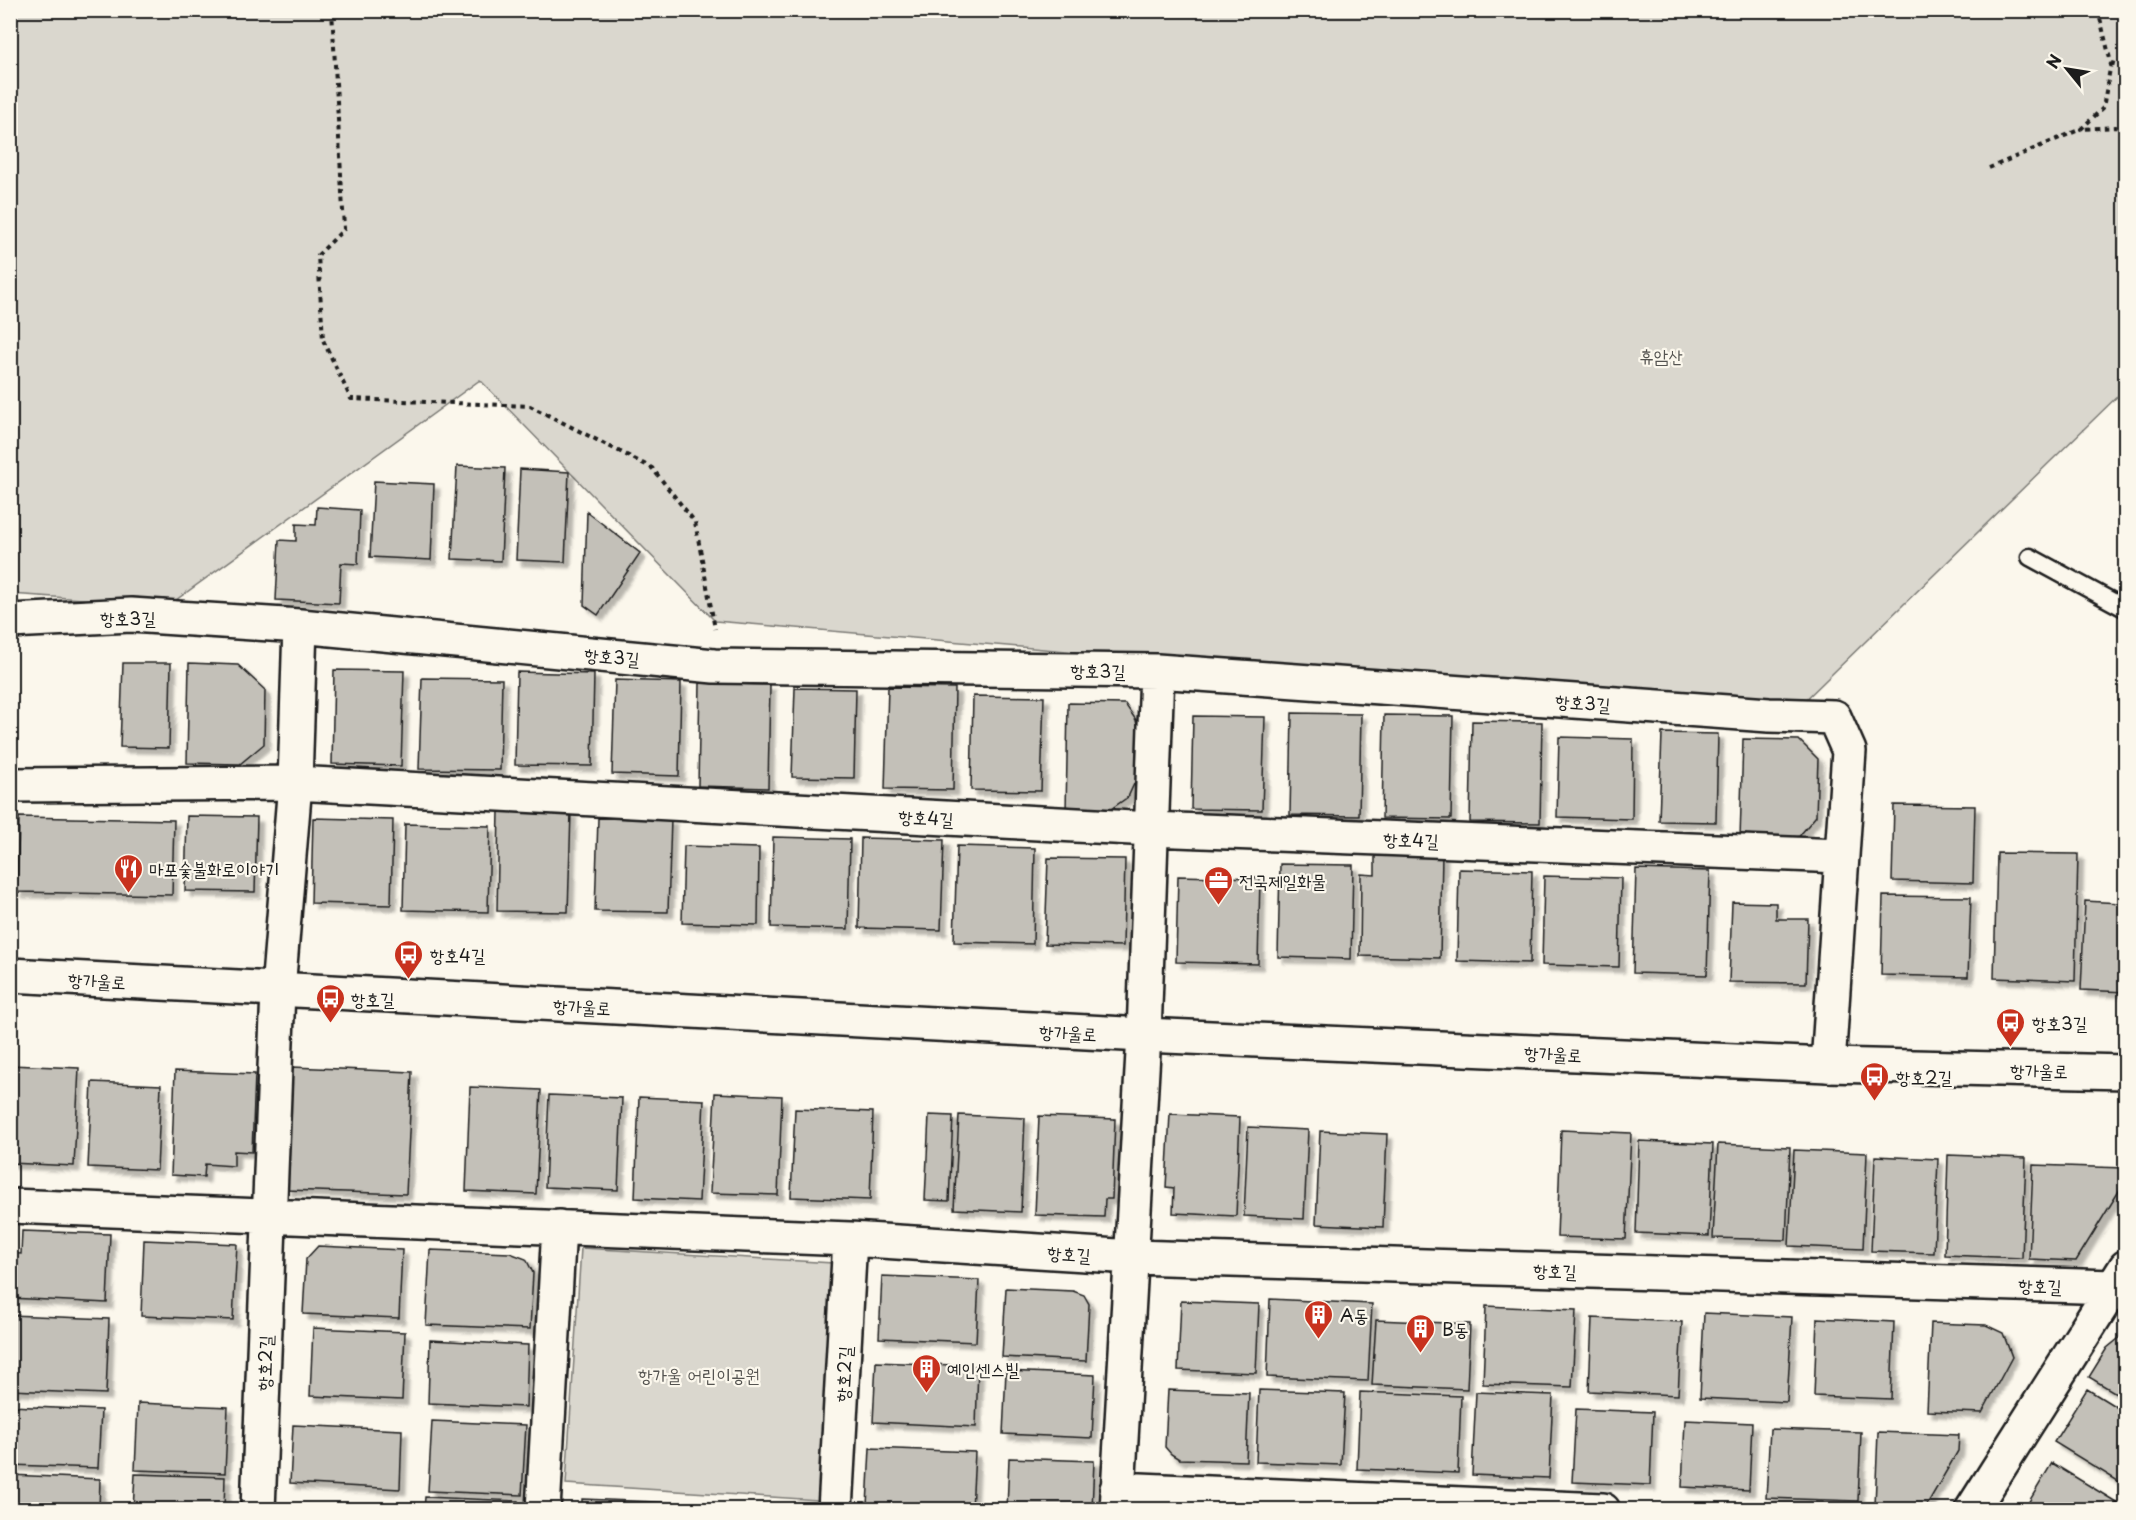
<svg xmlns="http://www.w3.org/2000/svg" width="2136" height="1520" font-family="'Playpen Sans','Poor Story',sans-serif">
	<defs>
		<filter id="shadow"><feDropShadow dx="5.5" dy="5.5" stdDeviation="1.5" flood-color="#0004"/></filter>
	</defs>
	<rect width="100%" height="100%" fill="#fbf7ec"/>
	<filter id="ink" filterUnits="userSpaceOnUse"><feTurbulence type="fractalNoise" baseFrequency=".0167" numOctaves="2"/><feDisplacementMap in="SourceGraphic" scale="12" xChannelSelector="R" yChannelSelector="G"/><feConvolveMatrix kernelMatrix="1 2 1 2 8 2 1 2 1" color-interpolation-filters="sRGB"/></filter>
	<g filter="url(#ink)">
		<path fill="#dad7ce" stroke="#7b7a75" stroke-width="1.5" d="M10,11H2125V389L1792,713L715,621L480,380L169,605L11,594Z
			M581,1248L833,1263L818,1500L566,1484Z"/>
		<path fill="#c3c0b8" stroke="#1c1c1c" stroke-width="1.5" filter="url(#shadow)" d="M457,466L505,468L501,561L452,559Z
			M520,469L569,472L565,562L516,560Z
			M374,481L434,484L431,560L370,557Z
			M317,507L360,510L358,564L341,563L339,603L276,600L279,540L296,541V524L316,525Z
			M587,512L640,553L598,615L584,605Z
			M123,663H171L169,748L120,747Z
			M189,663L238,665L265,690L264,744L240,764L187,763Z
			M334,670L404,671L401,766L332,764Z
			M517,672L594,674L592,766L515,765Z
			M422,678L502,679L500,770L419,769Z
			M615,680L681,682L679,776L612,774Z
			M700,683L770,685L768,788L698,786Z
			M888,687L955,688L953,790L885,789Z
			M795,688L856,689L854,778L792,777Z
			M973,696L1044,697L1041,791L971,790Z
			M1068,703L1125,704L1136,720L1144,762L1128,797L1105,813L1066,812Z
			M1292,713L1361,714L1359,816L1290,815Z
			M1384,715L1453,716L1451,819L1382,818Z
			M1193,716L1265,717L1262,810L1191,809Z
			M1472,721L1542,722L1540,823L1470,822Z
			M1662,733L1718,734L1716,822L1659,821Z
			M1559,737L1633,739L1632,819L1557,817Z
			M1743,739L1799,740L1818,759L1816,816L1796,840L1740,839Z
			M1894,805L1975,806L1973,883L1892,881Z
			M499,810L571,812L568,912L497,911Z
			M187,816L257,817L255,892L185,891Z
			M19,817L174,820L172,895L17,892Z
			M313,818L393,820L391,905L311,903Z
			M598,818L671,819L668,912L595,911Z
			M405,824L490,826L488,912L403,910Z
			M773,837L850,839L848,929L771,927Z
			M861,838L944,840L941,930L859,928Z
			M684,846L759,848L758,925L682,923Z
			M957,846L1035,848L1033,944L954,942Z
			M1375,852L1442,854L1440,958L1360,956L1361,874L1375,875Z
			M1997,853L2078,854L2075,981L1994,978Z
			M1048,858L1125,859L1123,946L1045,944Z
			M1280,864L1353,865L1351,959L1278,957Z
			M1459,869L1532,871L1530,963L1457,961Z
			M1636,869L1710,871L1707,975L1633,973Z
			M1178,876L1260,878L1258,964L1176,962Z
			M1544,876L1621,878L1619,967L1542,965Z
			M1883,896L1971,897L1968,977L1881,975Z
			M2085,901L2120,903L2126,906V992L2081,990Z
			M1732,902L1776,903V919H1808L1806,983L1729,982Z
			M10,1065L79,1068L74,1166L10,1163Z
			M292,1067L412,1072L406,1194L286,1190Z
			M175,1071L255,1074L252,1152L234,1151V1166L205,1164L204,1177L171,1175Z
			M92,1082L161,1085L157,1170L88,1167Z
			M470,1087L541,1090L536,1194L466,1191Z
			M715,1093L782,1096L778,1195L710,1193Z
			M549,1095L622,1098L618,1190L545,1187Z
			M639,1097L704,1100L699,1201L635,1198Z
			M795,1109L873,1112L870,1200L791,1197Z
			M1170,1114L1240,1117L1236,1216L1173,1213L1174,1188L1166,1187Z
			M929,1115L953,1116L949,1201L925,1200Z
			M959,1115L1025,1118L1021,1212L954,1209Z
			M1039,1116L1115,1119L1112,1199H1105L1104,1217L1035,1215Z
			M1248,1127L1308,1130L1304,1219L1244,1216Z
			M1561,1130L1631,1133L1626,1239L1557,1237Z
			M1320,1131L1387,1134L1383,1227L1316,1224Z
			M1639,1141L1713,1144L1709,1236L1636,1233Z
			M1718,1144L1790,1147L1786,1240L1713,1238Z
			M1794,1150L1867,1153L1863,1249L1789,1246Z
			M1948,1155L2026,1158L2022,1258L1945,1255Z
			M1875,1156L1938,1159L1934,1253L1871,1251Z
			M2033,1165L2124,1168V1183L2076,1261L2029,1259Z
			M22,1231L110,1234L107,1303L10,1298V1253L21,1254Z
			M144,1240L237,1244L233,1320L141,1316Z
			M318,1246L402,1250L399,1318L303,1314L306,1259Z
			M430,1250L510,1253L526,1259L533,1273L530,1329L426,1325Z
			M882,1276L979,1280L976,1342L879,1338Z
			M1006,1288L1073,1291L1084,1295L1089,1304L1086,1361L1002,1357Z
			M1270,1299L1372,1304L1368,1381L1267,1377Z
			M1181,1301L1259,1304L1256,1373L1178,1370Z
			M1486,1306L1576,1310L1572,1387L1483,1384Z
			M1704,1313L1792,1317L1787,1402L1700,1398Z
			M10,1315L109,1319L106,1394L10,1390Z
			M1592,1318L1682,1322L1678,1395L1589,1391Z
			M1817,1318L1894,1322L1891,1399L1814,1396Z
			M1376,1320L1470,1324L1467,1389L1372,1385Z
			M1931,1323L1986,1325L2003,1333L2012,1357L1982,1413L1927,1411Z
			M313,1328L405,1332L402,1400L310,1396Z
			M2123,1335H2126V1399L2089,1377L2107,1348Z
			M430,1340L528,1345L526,1407L428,1403Z
			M876,1362L978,1366L976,1427L873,1422Z
			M1006,1371L1095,1375L1092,1438L1003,1434Z
			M2087,1389L2126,1413V1486L2054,1442Z
			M1168,1390L1249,1393L1246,1461L1179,1459L1171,1454L1165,1447Z
			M1259,1390L1345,1393L1341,1465L1256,1462Z
			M1360,1392L1461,1396L1458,1473L1357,1469Z
			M1476,1392L1553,1395L1549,1478L1472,1475Z
			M138,1403L228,1407L225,1473L135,1470Z
			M10,1406L101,1410L98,1468L10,1465Z
			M1576,1409L1653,1412L1650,1485L1572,1482Z
			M1685,1420L1752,1423L1749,1490L1682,1487Z
			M432,1421L526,1425L522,1495L428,1491Z
			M293,1425L402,1430L400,1489L290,1483Z
			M1770,1429L1861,1432L1858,1501L1766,1498Z
			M1878,1432L1959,1435L1958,1451L1925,1508L1875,1506Z
			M870,1448L975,1452L972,1510L867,1506Z
			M1009,1458L1094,1461L1092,1510H1007Z
			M2052,1463L2126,1508V1510H2024Z
			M135,1474L225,1477L224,1510H133Z
			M10,1475L100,1479L99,1510H10Z
			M425,1497L518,1501L517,1510H424Z
			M582,1499L681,1503V1510H582Z
			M292,1504L399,1508V1510H292Z"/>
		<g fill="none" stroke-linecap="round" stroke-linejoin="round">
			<defs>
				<path id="lane" d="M2030,557L2126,609"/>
				<path id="street" d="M10,621L131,615L300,626L714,666L1157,671L1769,715L1834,717L1849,751L1828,1065
					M10,785L295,783L1151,829L1841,856
					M10,1206L850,1239L1133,1257L2113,1287L2126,1295
					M1117,1489L1603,1510
					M258,1510L278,990L295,783L300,626
					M543,1510L559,1227
					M835,1510L850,1239
					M1117,1510L1144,1035L1157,671
					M1972,1510L2126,1267"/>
				<path id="secondary" d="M10,975L1144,1035L1828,1065L2126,1072"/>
			</defs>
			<use href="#lane" stroke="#1c1c1c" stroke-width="21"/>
			<use href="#street" stroke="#1c1c1c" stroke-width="38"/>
			<use href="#secondary" stroke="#1c1c1c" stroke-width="38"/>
			<path stroke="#1c1c1c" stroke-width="4" stroke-dasharray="4.5 4.5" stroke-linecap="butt" d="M332,10L344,229L318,255L323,340L351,399L530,406L652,468L695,522L715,629
				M2098,10L2111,63L2126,67
				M2111,63L2103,108L2081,129L2116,127L2126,134
				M1989,168L2081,129"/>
			<use href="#lane" stroke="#fbf7ec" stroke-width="16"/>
			<use href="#street" stroke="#fbf7ec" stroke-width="33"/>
			<use href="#secondary" stroke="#fbf7ec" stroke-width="33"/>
		</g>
	</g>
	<defs>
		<symbol id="restaurant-pin" viewBox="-11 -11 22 30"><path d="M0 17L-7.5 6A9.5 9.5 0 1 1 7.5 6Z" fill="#c8321e" stroke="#fbf7ec"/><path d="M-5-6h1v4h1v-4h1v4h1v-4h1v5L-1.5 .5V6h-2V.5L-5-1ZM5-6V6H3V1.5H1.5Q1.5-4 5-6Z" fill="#fff"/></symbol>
		<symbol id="office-pin" viewBox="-11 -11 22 30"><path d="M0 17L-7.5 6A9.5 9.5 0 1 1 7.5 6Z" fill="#c8321e" stroke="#fbf7ec"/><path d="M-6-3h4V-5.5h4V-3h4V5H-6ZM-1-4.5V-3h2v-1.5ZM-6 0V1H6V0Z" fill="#fff"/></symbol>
		<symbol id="bus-pin" viewBox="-11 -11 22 30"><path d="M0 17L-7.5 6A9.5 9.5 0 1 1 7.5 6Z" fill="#c8321e" stroke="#fbf7ec"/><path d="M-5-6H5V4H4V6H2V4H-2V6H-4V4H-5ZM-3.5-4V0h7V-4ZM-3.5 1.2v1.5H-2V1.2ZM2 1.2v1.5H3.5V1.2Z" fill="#fff"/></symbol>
		<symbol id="building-pin" viewBox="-11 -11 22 30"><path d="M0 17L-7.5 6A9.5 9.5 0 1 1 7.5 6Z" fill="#c8321e" stroke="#fbf7ec"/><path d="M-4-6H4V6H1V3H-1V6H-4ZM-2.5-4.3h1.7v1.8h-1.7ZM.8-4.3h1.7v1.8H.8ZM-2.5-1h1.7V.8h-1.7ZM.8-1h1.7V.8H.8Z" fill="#fff"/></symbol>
	</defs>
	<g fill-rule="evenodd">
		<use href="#restaurant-pin" x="112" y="852" width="33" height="45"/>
		<use href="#office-pin" x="1202" y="864" width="33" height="45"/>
		<use href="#bus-pin" x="392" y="938" width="33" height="45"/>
		<use href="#bus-pin" x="314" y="982" width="33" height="45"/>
		<use href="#bus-pin" x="1994" y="1006" width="33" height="45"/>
		<use href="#bus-pin" x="1858" y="1060" width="33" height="45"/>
		<use href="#building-pin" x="1302" y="1298" width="33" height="45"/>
		<use href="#building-pin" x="1404" y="1312" width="33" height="45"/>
		<use href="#building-pin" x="910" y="1352" width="33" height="45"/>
	</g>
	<g text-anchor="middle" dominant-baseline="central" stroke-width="4.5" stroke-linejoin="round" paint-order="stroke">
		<g font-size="18" fill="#555451" stroke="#fbf7ec">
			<text x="1661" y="355">휴암산</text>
			<text x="699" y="1374">항가울 어린이공원</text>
		</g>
		<g font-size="18" fill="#1c1c1c" stroke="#fbf7ec">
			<text x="128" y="617">항호3길</text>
			<text transform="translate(612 656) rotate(5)">항호3길</text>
			<text transform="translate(1098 670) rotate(1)">항호3길</text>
			<text transform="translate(1583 702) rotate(4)">항호3길</text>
			<text transform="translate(926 817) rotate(3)">항호4길</text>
			<text transform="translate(1411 839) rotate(2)">항호4길</text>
			<text transform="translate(97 980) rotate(3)">항가울로</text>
			<text transform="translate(582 1006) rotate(3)">항가울로</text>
			<text transform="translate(1068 1032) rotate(3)">항가울로</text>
			<text transform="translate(1553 1053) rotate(3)">항가울로</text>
			<text transform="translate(2039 1070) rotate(1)">항가울로</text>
			<text transform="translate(1069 1253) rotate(4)">항호길</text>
			<text transform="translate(1555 1270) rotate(2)">항호길</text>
			<text transform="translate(2040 1285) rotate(2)">항호길</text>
			<text transform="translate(264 1363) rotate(-88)">항호2길</text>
			<text transform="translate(843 1374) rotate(-87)">항호2길</text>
		</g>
		<g font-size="18" fill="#1c1c1c" stroke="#fbf7ec" text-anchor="start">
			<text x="149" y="868">마포숯불화로이야기</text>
			<text x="1239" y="880">전국제일화물</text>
			<text x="430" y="954">항호4길</text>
			<text x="351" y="998">항호길</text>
			<text x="2032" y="1022">항호3길</text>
			<text x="1896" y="1076">항호2길</text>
			<text x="1340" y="1314">A동</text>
			<text x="1442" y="1328">B동</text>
			<text x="947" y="1368">예인센스빌</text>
		</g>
	</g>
	<rect width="2136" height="1520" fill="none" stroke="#fbf7ec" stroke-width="36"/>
	<rect x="18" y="18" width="2100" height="1484" fill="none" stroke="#1c1c1c" stroke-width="2" filter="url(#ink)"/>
	<g transform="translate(2067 69) rotate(300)" stroke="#fbf7ec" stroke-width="4.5" paint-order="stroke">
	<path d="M0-4.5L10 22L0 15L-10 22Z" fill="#1c1c1c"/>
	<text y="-9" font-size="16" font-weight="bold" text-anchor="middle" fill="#1c1c1c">N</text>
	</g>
</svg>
